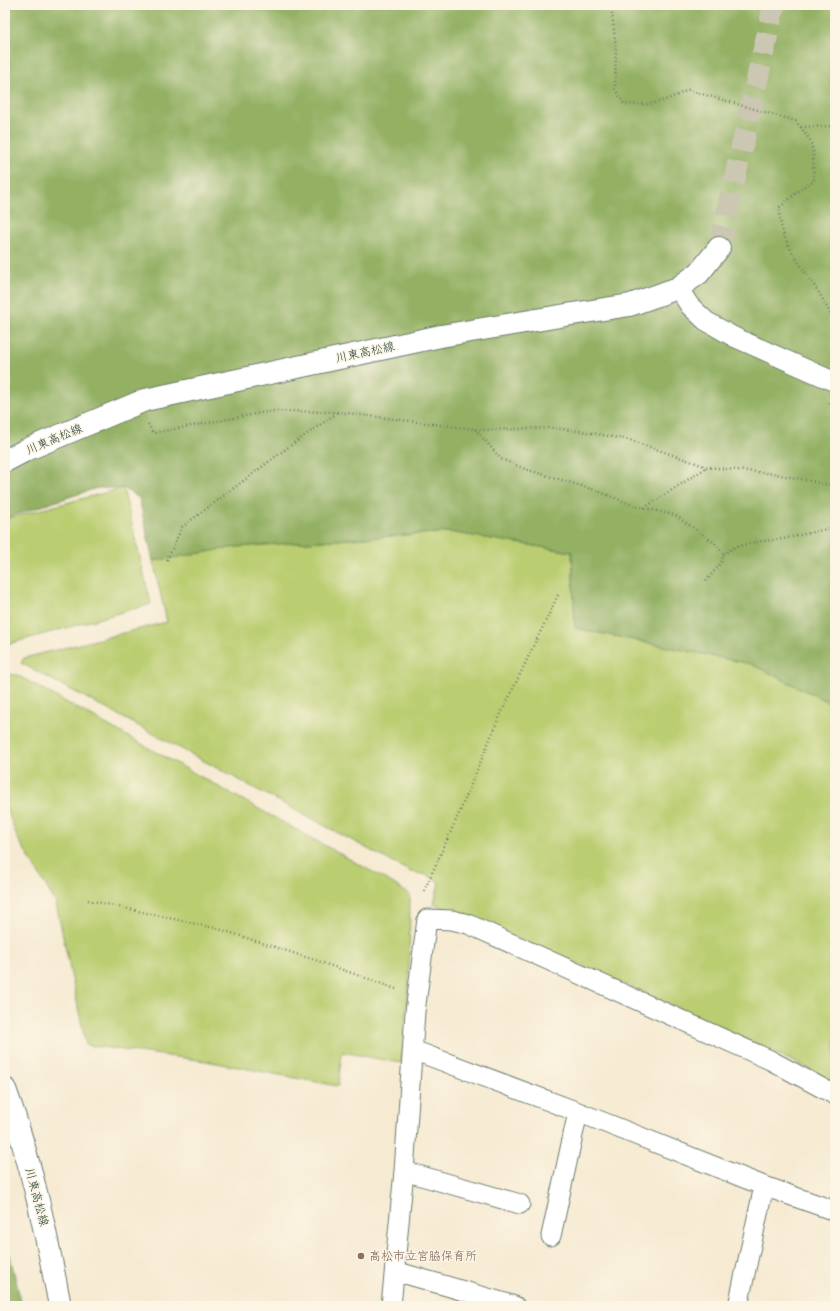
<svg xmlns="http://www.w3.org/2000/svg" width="840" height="1311" font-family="Itim,'Klee One',sans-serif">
	<rect width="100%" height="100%" fill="#fcf5e5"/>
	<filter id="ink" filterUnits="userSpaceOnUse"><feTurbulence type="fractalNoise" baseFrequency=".025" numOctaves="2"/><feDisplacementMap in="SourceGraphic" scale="8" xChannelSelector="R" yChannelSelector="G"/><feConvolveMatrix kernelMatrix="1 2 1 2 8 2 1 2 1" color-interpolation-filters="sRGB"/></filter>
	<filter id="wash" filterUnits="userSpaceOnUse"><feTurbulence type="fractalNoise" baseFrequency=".012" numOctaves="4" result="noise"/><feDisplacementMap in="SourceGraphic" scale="16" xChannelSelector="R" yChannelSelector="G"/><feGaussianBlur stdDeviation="0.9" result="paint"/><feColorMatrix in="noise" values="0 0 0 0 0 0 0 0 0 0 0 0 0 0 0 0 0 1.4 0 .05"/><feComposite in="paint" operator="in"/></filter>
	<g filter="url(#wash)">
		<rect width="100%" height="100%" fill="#f6ead2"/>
		<path fill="#bacd71" stroke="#6c8552" d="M123,488L151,604L5,645V519Z
			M449,532L572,552L575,628L751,664L835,705V1084L807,1068L645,993L434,904L439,882L427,875L411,872L21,663L24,658L167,622L153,561L236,547Z
			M5,674L17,675L389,881L410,895L409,988L401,1063L342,1052L338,1086L206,1061L86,1045L56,903L17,837L5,803Z"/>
		<path fill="#93b063" stroke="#59764c" d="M5,5H835V705L751,664L575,628L572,552L449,532L236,547L153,561L139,498L123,488H97L5,518Z
			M5,1235L22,1306H5Z"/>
	</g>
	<g filter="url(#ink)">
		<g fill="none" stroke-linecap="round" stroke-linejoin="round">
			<path stroke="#cbc7b2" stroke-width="22" stroke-dasharray="22 11" stroke-linecap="butt" d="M719,248L774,5"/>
			<defs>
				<path id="street" d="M678,288L690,306L706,321L734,337L835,382
					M413,1050L578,1112L764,1186L835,1211
					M404,1171L520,1204
					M551,1236L578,1112
					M395,1271L515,1306
					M391,1306L404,1171L415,1012L427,919L452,920L468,924L770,1060L835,1095
					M738,1306L764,1186"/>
				<path id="secondary" d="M5,461L26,450L145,400L441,336L566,315L630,305L678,288L699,273L719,248
					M5,1089C31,1159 46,1233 60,1306"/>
			</defs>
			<use href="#street" stroke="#6a7a6b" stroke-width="21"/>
			<use href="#secondary" stroke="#6a7a6b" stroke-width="24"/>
			<path stroke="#6a7a6b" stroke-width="2.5" stroke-dasharray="1 3" stroke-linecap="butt" d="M611,5L616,48L615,89L624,104C653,106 662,102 688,90L796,121L810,140L813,151L814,181L803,187L780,207C777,238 800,263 816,288C823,299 829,311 835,323
				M801,127L835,126
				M829,403L835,411
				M148,424L153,433L272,411L338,412L482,430L552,428L587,432L630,440L707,467L776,474L835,486
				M475,429L501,459L525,469L595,490L635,506L675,515L715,543L724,554
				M644,508L706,468
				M167,560L182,527L287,448L337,413
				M706,581L721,563L724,554L735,547L762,541L783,539L835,527
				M424,891L460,811L497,722L559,593
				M88,900L219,929L318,961L396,989"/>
			<use href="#street" stroke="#fff" stroke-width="19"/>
			<use href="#secondary" stroke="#fff" stroke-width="22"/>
		</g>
	</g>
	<circle fill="#8d6e63" stroke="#fcf5e5" stroke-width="1.5" cx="361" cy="1256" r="4"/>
	<g text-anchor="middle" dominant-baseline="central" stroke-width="3" stroke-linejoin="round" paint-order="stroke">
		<g font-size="12" fill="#1f3d34" stroke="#fcf5e5">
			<text transform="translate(365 352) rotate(-12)">川東高松線</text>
			<text transform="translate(54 439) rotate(-23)">川東高松線</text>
			<text transform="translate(37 1197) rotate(75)">川東高松線</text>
		</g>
		<g font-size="12" fill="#785e54" stroke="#fcf5e5" text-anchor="start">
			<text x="369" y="1256">高松市立宮脇保育所</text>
		</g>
	</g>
	<rect width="840" height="1311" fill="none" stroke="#fcf5e5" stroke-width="20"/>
</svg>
